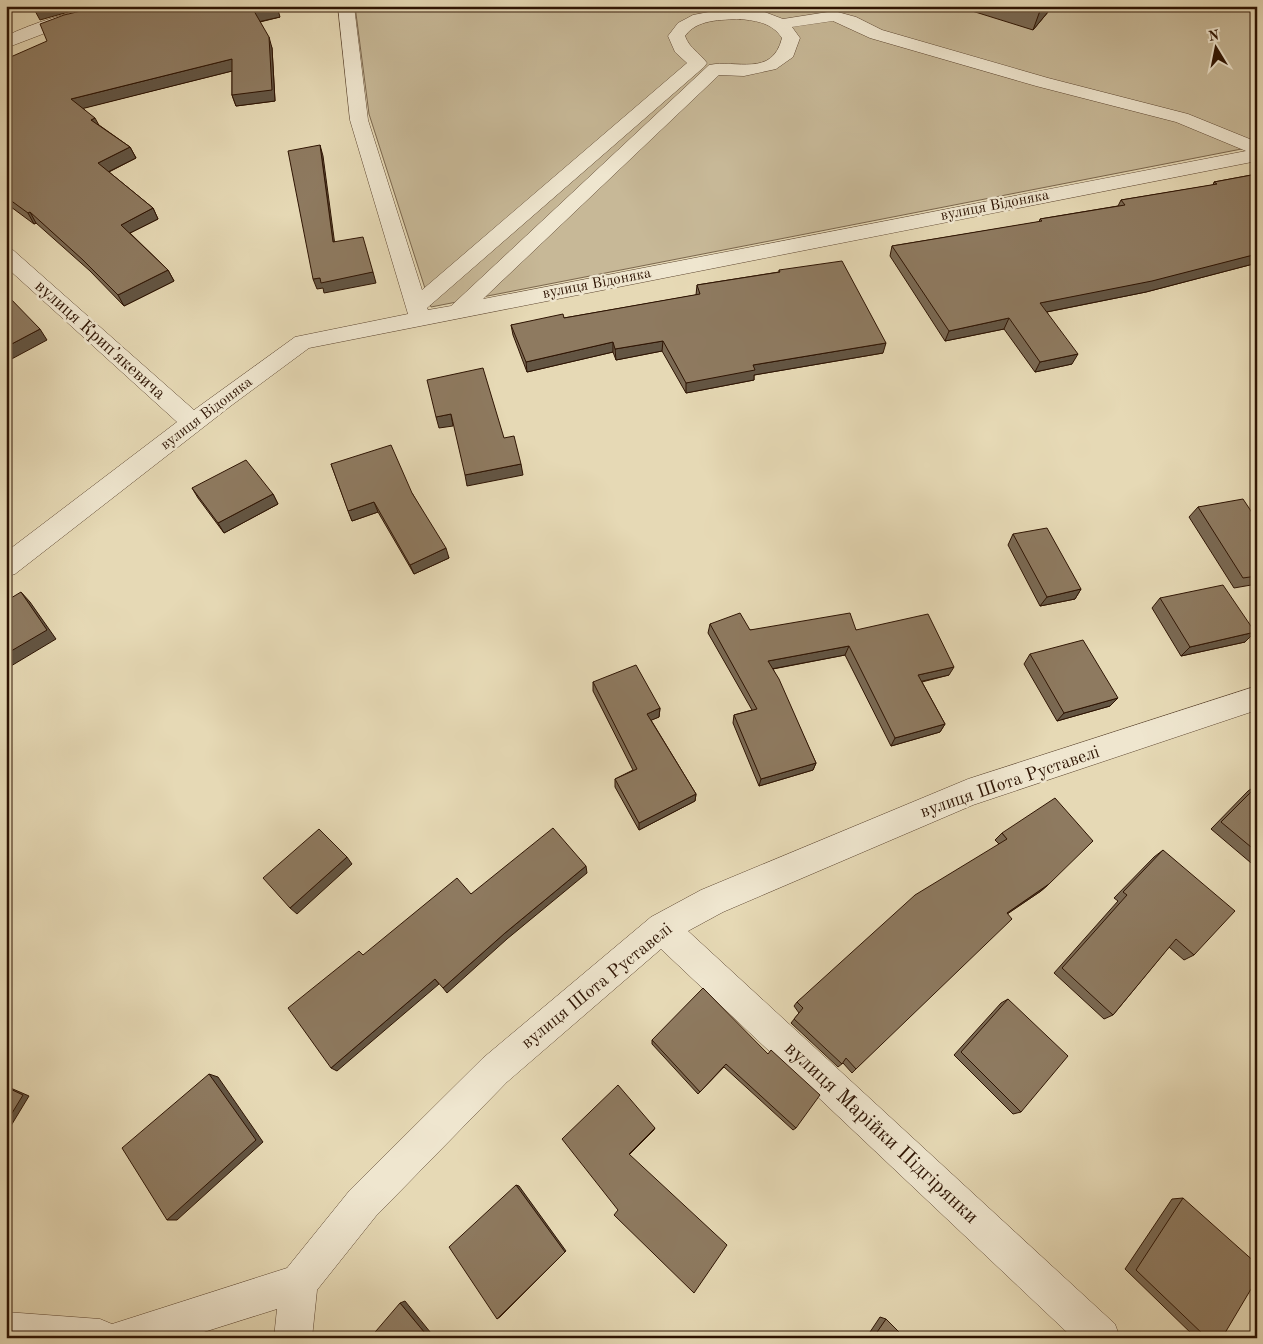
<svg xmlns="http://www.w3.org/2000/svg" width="1263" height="1344" font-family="'Old Standard TT',serif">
	<rect width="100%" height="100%" fill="#e6d9b5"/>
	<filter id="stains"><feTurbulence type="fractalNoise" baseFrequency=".004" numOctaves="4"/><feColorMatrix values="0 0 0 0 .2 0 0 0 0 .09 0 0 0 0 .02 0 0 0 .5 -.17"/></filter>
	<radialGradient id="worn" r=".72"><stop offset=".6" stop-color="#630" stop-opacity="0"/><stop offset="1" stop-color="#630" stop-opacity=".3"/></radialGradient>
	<path fill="#c7b897" stroke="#7a664d" d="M355,6H1257V146L431,307L369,114Z"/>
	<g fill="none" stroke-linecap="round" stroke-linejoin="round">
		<defs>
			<path id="minor" d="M98,6H132L130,10L69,24L6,48V36C35,22 67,13 98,6Z
				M338,6H354L368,120L422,290L687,63L675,52L668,36L678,23L693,15L719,10L740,9L762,11L783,19L834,11L856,17L882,30L1048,78L1188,114L1257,142V161L309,348L232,405L15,574L6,577V552L177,422L6,267V248L13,250L194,410L295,337L408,314L350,120ZM740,19C758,21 772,23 782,38C772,78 736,59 709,65L451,306L428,310L427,308L704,67L707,63C699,52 690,49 685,36C697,19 721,20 740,19ZM833,21L870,38L1036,86L1176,122L1246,151L483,299L719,75L744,76L776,69L793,57L800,38L792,27Z
				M1257,686V710L973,805L723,912L688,931L1115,1324L1120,1338H1073L661,949L507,1082L376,1216L317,1290L312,1338H274L277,1309L185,1338H6V1312L100,1319L112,1324L287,1268L350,1190L483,1058L651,917L701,890L968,779Z"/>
		</defs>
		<use href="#minor" stroke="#5c4530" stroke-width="1"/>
		<use href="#minor" fill="#efe6cf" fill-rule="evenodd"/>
	</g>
	<path fill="#7a6953" stroke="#2e1403" d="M956,6H1053L1033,30Z
		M280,17L260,22L272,48L275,101L236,106L232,95V71L83,108L99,125L130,147L136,158L109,172L153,208L158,219L130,233L168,270L174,281L124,306L90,271L36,223L34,224L7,204L6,202V59Z
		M1257,174V263L1146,292L1047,312L1072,364L1035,372L1004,329L945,341L890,256L892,246L1039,222L1040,219L1118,206L1121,200L1213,185L1214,182Z
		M779,270L883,353L754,375V380L686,393L662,351L616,360L613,352L527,372L513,335L511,325L564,318L696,295L697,285L779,272Z
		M331,464L412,493L449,558L414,574L378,512L352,521Z
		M192,488L273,494L278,504L224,533L198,498Z
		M1198,507L1257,520V584L1234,588L1189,517Z
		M1013,534L1081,589L1075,599L1040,606L1008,545Z
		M1160,598L1245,642L1181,656L1152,608Z
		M710,624L750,630H856L949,675L922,682L945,724L940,732L891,746L845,655L773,669L816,763L813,770L759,786L733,723L734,715L752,710L708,633Z
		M1030,654L1110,706L1057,721L1024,664Z
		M593,682L660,708L659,717L651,720L696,794L695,801L639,830L615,787V779L633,770L593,691Z
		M1257,785V868L1211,829L1248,791Z
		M1002,833L1049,884L1041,891L1008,913L856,1069L852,1073L843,1063L838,1067L791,1023L799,1013L794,1006L797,1002L999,844L995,840Z
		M1163,850L1194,955L1184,960L1169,947L1113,1015L1104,1019L1054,973L1118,901L1114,898L1154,857Z
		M1008,999L1021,1112L1013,1114L954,1055L1001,1003Z
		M652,1040L768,1054L796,1128L793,1130L724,1067L698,1094L652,1044Z
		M1183,1198L1222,1338H1196L1125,1269L1172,1199Z
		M1257,1227V1234L1254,1232Z
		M880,1317L886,1319L905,1338H866Z"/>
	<path fill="#635543" stroke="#2e1403" d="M45,6H90L40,20L34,9Z
		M277,6L280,17L258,22L254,11Z
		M1042,6H1053L1033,30L1041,8Z
		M269,37L272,48L275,101L236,106L232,95Z
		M232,59L236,70L77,110L71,99Z
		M95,118L101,129L91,120Z
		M320,145L323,156L336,253L333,242Z
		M130,147L136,158L104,174L98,163Z
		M153,208L158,219L126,235L121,225Z
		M30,212L36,223L34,224L28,213Z
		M1257,254V263L1146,292L1036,314L1040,303Z
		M168,270L174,281L124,306L118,295Z
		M373,272L376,283L324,293L323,288L317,289L313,279Z
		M1009,318L1004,329L945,341L949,331Z
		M40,329L47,340L6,362V347Z
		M663,341L662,351L616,360L615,349Z
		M613,342V352L527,372L526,362Z
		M886,343L883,353L754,375V380L686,393V383L753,365Z
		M1078,354L1072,364L1035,372L1040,362Z
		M451,414L453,426L439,428L436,417Z
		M521,464L523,475L467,486L465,475Z
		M273,494L278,504L224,533L218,523Z
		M374,502L378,512L352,521L348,511Z
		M446,548L449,558L414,574L410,565Z
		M1081,589L1075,599L1040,606L1047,597Z
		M21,592L30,602L56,639L6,669V654Z
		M1255,632L1245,642L1181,656L1190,647Z
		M849,646L845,655L766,670L768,661Z
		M954,667L949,675L914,683L918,675Z
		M1118,698L1110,706L1057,721L1064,713Z
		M660,708L659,717L647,722V714Z
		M945,724L940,732L891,746L895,738Z
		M816,763L813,770L759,786L761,779Z
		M696,794L695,801L639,830V823Z
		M347,857L352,864L297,914L290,908Z
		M586,866L587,873L507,939L447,993L443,988L505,933Z
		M1049,884L1041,891L1000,919L1007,913Z
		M435,979L439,984L337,1071L331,1068Z
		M209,1074L218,1077L263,1142L177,1220H167Z
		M6,1086L29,1096L6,1134Z
		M655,1128L654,1130L629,1155V1154Z
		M516,1185L519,1186L566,1251L500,1317L497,1319Z
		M405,1301L435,1338H429L400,1303Z"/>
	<path fill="#8e7a60" stroke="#2e1403" d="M33,6H45L34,9Z
		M102,6H277L254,11L269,37L272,90L232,95V59L71,99L95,118L91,120L130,147L98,163L153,208L121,225L168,270L118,295L83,260L30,212L28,213L6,197V59L47,41L40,24L64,15Z
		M320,145L333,242L363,237L373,272L321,283L320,278L313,279L288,151Z
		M1257,174V254L1152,281L1040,303L1078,354L1040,362L1009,318L949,331L892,246L1042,221L1040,219L1125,205L1121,200L1217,184L1214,182Z
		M842,261L886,343L753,365L755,370L686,383L663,341L615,349L613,342L526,362L511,325L563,314L564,318L700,294L697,285L780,272L779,270Z
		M6,294L40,329L6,347Z
		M483,368L504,438L514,436L521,464L465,475L451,414L436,417L427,380Z
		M391,445L412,493L446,548L410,565L374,502L348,511L331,464Z
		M246,460L273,494L218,523L192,488Z
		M1243,499L1257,520V576L1243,578L1198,507Z
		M1047,528L1081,589L1047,597L1013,534Z
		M1223,585L1255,632L1190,647L1160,598Z
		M21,592L47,630L6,654V601Z
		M740,613L750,630L850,613L856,630L928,614L954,667L918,675L945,724L895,738L849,646L768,661L779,679L816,763L761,779L734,715L757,709L710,624Z
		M1083,640L1118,698L1064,713L1030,654Z
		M636,665L660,708L647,714L696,794L639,823L615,779L637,769L593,682Z
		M1257,786V852L1221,822Z
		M1055,798L1093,841L1049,884L1007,913L1012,919L856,1069L846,1058L842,1064L794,1019L803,1008L797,1002L915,895L1007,839L1002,833Z
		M553,828L586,866L505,933L443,988L435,979L331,1068L288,1008L359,951L363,955L457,878L471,894Z
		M319,829L347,857L290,908L263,878Z
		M1163,850L1235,911L1194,955L1176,939L1113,1015L1062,968L1127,895L1123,892Z
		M703,988L768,1054L771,1050L820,1095L796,1128L726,1064L700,1092L652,1040Z
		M1008,999L1068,1056L1021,1112L961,1052Z
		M209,1074L256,1140L167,1220L122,1148Z
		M618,1085L655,1128L629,1154L727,1245L694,1293L614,1215L618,1210L562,1139Z
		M6,1087L23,1095L6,1123Z
		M516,1185L565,1252L497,1319L449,1247Z
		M1183,1198L1257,1264V1279L1222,1338H1207L1136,1270Z
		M400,1303L429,1338H370Z
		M886,1319L905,1338H873Z"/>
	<g text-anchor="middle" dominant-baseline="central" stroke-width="5" stroke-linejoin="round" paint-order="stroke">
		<g font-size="15" fill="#2e1403" stroke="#efe6cf">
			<text transform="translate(995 206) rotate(-11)">вулиця Відоняка</text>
			<text transform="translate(597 284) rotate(-11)">вулиця Відоняка</text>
			<text transform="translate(207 414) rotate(-37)">вулиця Відоняка</text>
		</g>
		<g font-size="18" fill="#2e1403" stroke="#efe6cf">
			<text transform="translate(100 340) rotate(42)">вулиця Крипʼякевича</text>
			<text transform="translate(1010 782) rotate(-19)">вулиця Шота Руставелі</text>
			<text transform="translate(597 986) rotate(-39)">вулиця Шота Руставелі</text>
		</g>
		<g font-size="21" fill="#2e1403" stroke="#efe6cf">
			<text transform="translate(881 1133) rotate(43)">вулиця Марійки Підгірянки</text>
		</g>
	</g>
	<rect width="1263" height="1344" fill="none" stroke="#e6d9b5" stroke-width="25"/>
	<rect x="8" y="8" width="1248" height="1329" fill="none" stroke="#2e1403" stroke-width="2.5"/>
	<rect x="12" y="12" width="1238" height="1319" fill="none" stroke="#2e1403"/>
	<g transform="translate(1216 48) rotate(350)" stroke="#efe6cf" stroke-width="4" paint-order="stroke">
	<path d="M0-4L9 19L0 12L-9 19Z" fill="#2e1403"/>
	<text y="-8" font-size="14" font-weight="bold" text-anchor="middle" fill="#2e1403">N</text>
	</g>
	<rect width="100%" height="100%" filter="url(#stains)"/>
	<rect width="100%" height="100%" fill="url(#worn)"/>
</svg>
